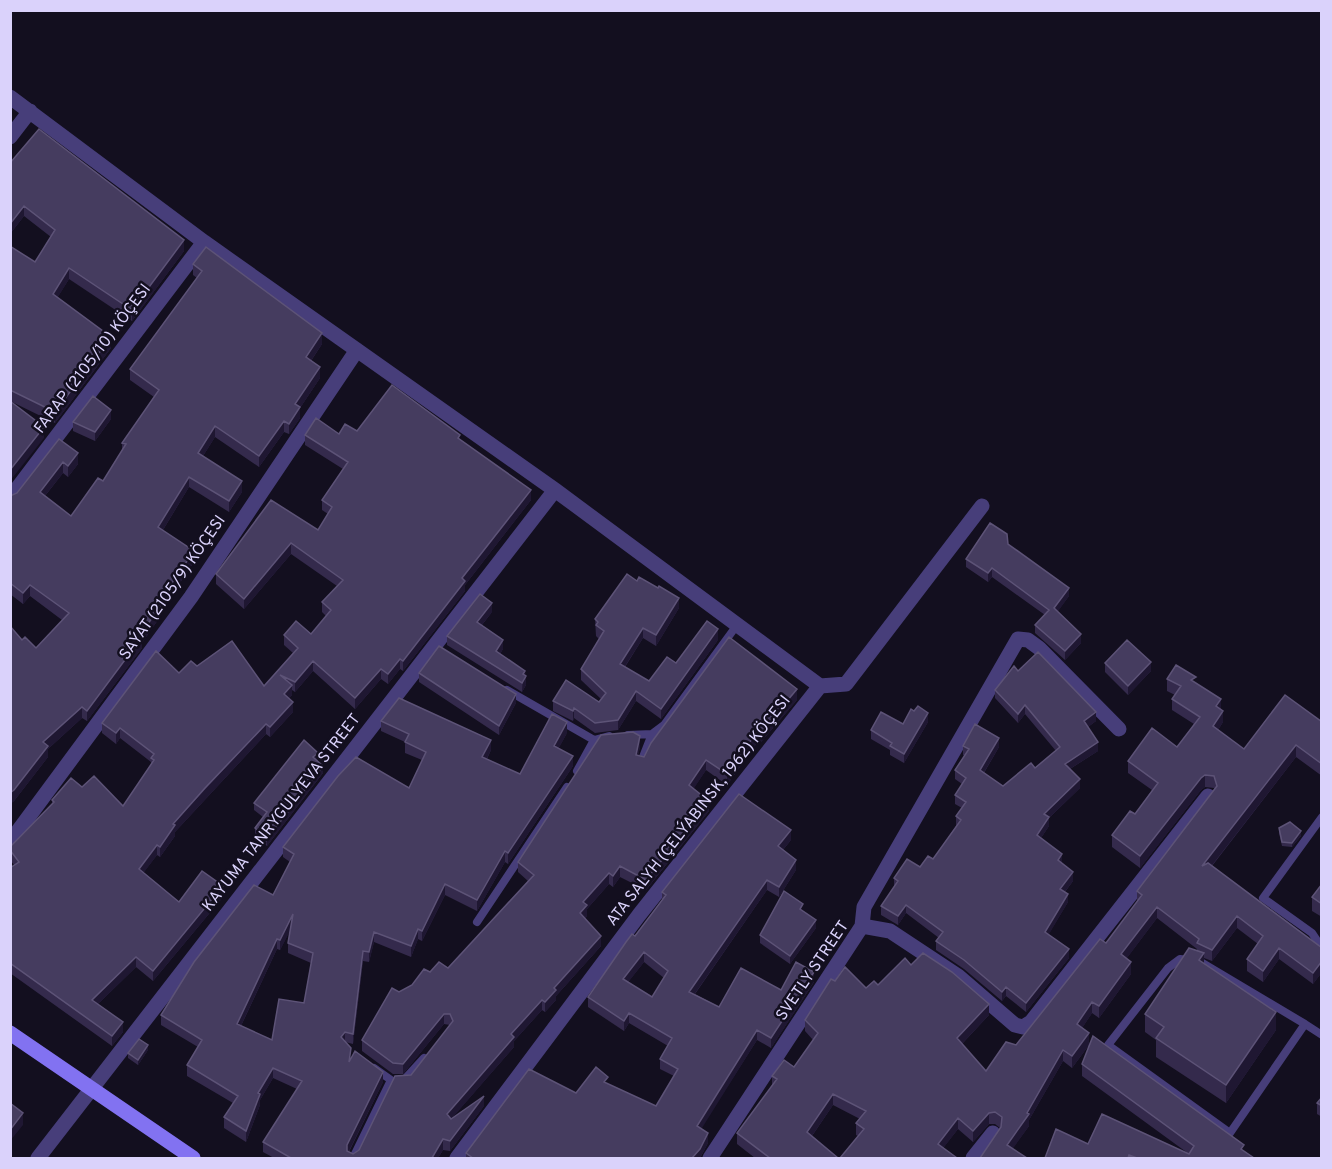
<svg xmlns="http://www.w3.org/2000/svg" width="1332" height="1169" font-family="Overpass,sans-serif">
	<rect width="100%" height="100%" fill="#130f1f"/>
	<g fill="none" stroke-linecap="round" stroke-linejoin="round">
		<path stroke="#473e7a" stroke-width="8" d="M507,690L594,740L609,736
			M628,735L652,734L664,725L737,625
			M641,762L652,734
			M577,771L594,740
			M1322,817L1263,898L1312,933L1322,948
			M477,922L567,787
			M1305,1024L1230,1133L1108,1045L1168,968L1180,959L1199,961L1305,1024L1322,1035
			M403,1081L424,1058
			M353,1158L391,1080L374,1068"/>
		<path stroke="#473e7a" stroke-width="15" d="M10,97L204,242L555,490L820,686
			M10,137L30,111
			M10,498L204,242
			M10,842L191,597L357,350
			M862,926L864,907L1018,639L1028,640L1039,648L1119,729
			M38,1158L555,490
			M457,1158L639,915L820,686L846,684L982,506
			M710,1158L862,926L890,931L958,976L1015,1025L1023,1027L1031,1022L1208,796
			M973,1158L993,1133"/>
		<path stroke="#8272f1" stroke-width="15" d="M10,1033L193,1158"/>
	</g>
	<path fill="#342a4c" fill-rule="evenodd" d="M10,163L184,251L132,321L69,279L57,298L111,348L55,423L10,401V246L35,262L51,237L24,216L10,234Z
		M193,264L322,344L311,361L320,378L300,408V418L289,434L284,432L259,467L215,437L203,456L242,492L229,512L189,487L163,530L194,562L162,609V614L142,643V648L87,721L82,718L48,749V757L14,801L10,804V626L22,640L36,648L62,620L30,596L23,604L10,594V496L17,493L59,439L78,464L68,477L63,473L45,496L71,516L103,481L122,450V443L154,397L130,380V369L197,278L193,275Z
		M111,419L95,441L73,431V422Z
		M357,431L460,440L531,500L465,585V591L403,671L400,669L388,684L381,679L355,709L313,671L295,692L292,690V695L289,698L293,712L270,737L266,734L175,832V836L160,857L157,855L143,873L179,902L223,897L153,981L136,967L98,1004L123,1032L112,1046L10,973V868L15,866L10,860V847L52,804V800L82,787L123,806L151,764V762L120,738L116,744L102,733V723L179,673L197,666L264,686L293,653L284,645V635L311,634L326,616L322,612V602L337,586L291,554L244,609L216,584V574L318,530L328,514L322,510V500L343,469L305,445V435L339,434Z
		M1008,544L1069,596L1057,612L1081,643L1065,660L1035,633V625L1045,615L992,577L988,582L966,567V559Z
		M637,581L679,608L656,646L643,638L625,667L649,681L676,663L718,640L661,719L636,701L618,730L595,733L574,718L573,721L553,711V701L599,702L601,699L581,680V669L599,639L596,636L595,619Z
		M492,612L482,625L503,649L500,654L525,671L526,685L522,692L447,645V636Z
		M1105,663L1151,671L1128,695L1105,672Z
		M1018,671L1096,721L1088,727L1098,751L1070,769L1080,788L1049,818V826L1041,838L1062,863L1073,881L1065,892L1068,902L1048,935L1069,958L1026,1012L1006,996L1002,1001L964,969L936,950V941L939,938L906,913L898,925L881,915V906L894,887V878L920,867L933,859L956,826V816L962,808L955,804V795L962,784L955,779V770L965,756L963,755V746L999,747L984,773L1003,786L1035,768L1056,751L1025,714L1018,723L995,698V690Z
		M419,673L516,703L499,735L419,682Z
		M1167,679L1196,683L1221,709L1223,722L1218,730L1244,749L1322,722V776L1296,757L1212,866L1322,948V972L1313,984L1279,959L1263,982L1247,971V959L1258,944L1237,928L1212,961L1204,958V963L1276,1030L1226,1103L1156,1057V1040L1145,1032V1014L1197,951V949L1157,918L1126,959L1131,974L1099,1018L1092,1013L1082,1028L1089,1045L1072,1068L1063,1061L1029,1120V1126L1012,1149L980,1158L1000,1128L995,1124H989L973,1142L958,1129L943,1148L858,1136L856,1135V1123L860,1119L833,1105L812,1136L838,1158H755L737,1144V1133L772,1086V1076L794,1067L813,1040L805,1031V1020L835,981L866,988L878,985L911,965L989,1015L962,1044L986,1071L1016,1045L1106,943L1137,902V891L1214,790V788L1205,787L1201,790L1140,868L1112,847V835L1135,814L1152,790L1128,773V761L1177,747L1194,724L1172,710V699L1175,695L1167,691Z
		M797,700L761,742L759,740L727,785L706,770L693,789L709,811L646,890L620,877L613,887L609,884L587,909V916L585,918L601,946L556,996V1000L545,1012L542,1010L514,1041V1047L451,1119L484,1106L450,1151L443,1150L438,1158H274L263,1152V1142L297,1089L273,1078L260,1100V1105L246,1142L224,1128V1117L233,1103L187,1076V1065L198,1047L161,1025V1015L273,895L290,862L283,857V847L409,788L422,760L405,753V742L381,731V721L491,750L487,759L520,774L567,733L558,749L573,766L508,864L505,862L477,911L445,895L422,941L418,939L411,957L374,942L369,962L363,961L353,1044L345,1042L351,1059L383,1082L349,1152L353,1154L359,1150L411,1075L450,1025L444,1024L403,1074H393L362,1051V1040L399,992L412,985L430,972L448,968L528,881L518,872V862L640,747L638,755L644,757ZM290,930L288,943V953L311,963L304,1003L272,1040L241,1026L277,949L280,950Z
		M928,722L904,763L890,755V750L871,739V730L903,724Z
		M318,760L317,761L323,773L267,846L255,835V828L263,817L254,810V803Z
		M1279,828L1301,836L1292,847L1282,846L1279,833Z
		M791,840L783,850L796,870L779,897L767,890L695,994L719,1007L814,982L771,1048L757,1040L701,1128L708,1143L700,1158H466V1153L576,1093L608,1084L656,1106L674,1076L660,1069V1059L668,1046L629,1023L624,1031L588,1007V997L662,900V892ZM644,962L664,978L652,997L628,982Z
		M1322,884V917L1312,911V897Z
		M803,911L816,928L790,964L760,943V935Z
		M148,1050L138,1065L128,1058V1053Z
		M1082,1064L1244,1151L1254,1158H1045L1088,1144L1189,1154L1082,1076Z
		M1322,1097V1117L1317,1114V1103Z"/>
	<path fill="#1f1732" d="M24,206V216L10,234V224Z
		M184,240V251L132,321V310Z
		M69,268V279L53,305V294Z
		M322,333V344L306,368V357Z
		M111,337V348L55,423V412Z
		M320,367V378L300,408V418L289,434V424L295,404Z
		M111,410V419L95,441V432Z
		M284,421V432L259,467V456Z
		M215,426V437L198,464V453Z
		M44,427V438L10,481V470Z
		M78,453V464L68,477V466Z
		M63,462V473L40,502V492Z
		M189,477V487L158,538V527Z
		M242,481V492L229,512V501Z
		M531,490V500L465,585V591L403,671V661L462,578Z
		M291,543V554L244,609V599Z
		M194,551V562L162,609V614L142,643V648L87,721V711L140,635L159,602Z
		M992,568V577L988,582V573Z
		M30,585V596L23,604V593Z
		M1069,588V596L1054,617V608Z
		M679,598V608L656,646V635Z
		M492,603V612L477,631V622Z
		M643,628V638L620,674V664Z
		M718,629V640L661,719V709Z
		M1081,634V643L1065,660V651Z
		M503,640V649L496,660V651Z
		M400,659V669L388,684V674Z
		M313,661V671L295,692V682Z
		M1151,662V671L1128,695V686Z
		M381,669V679L355,709V698Z
		M525,671L526,685L522,692L523,674Z
		M292,685V695L284,704V694Z
		M797,689V700L761,742V732Z
		M636,691V701L618,730V720Z
		M516,694V703L499,735V726Z
		M1221,699V710L1216,706Z
		M293,702V712L270,737V727Z
		M1025,705V714L1018,723V714Z
		M82,707V718L48,749V757L14,801L10,804V793L43,742Z
		M574,708V718L573,721V711Z
		M1223,711V722L1213,738V726Z
		M1096,712V721L1084,730V721Z
		M928,713V722L904,763V754Z
		M567,722V733L554,757V746Z
		M266,724V734L175,832V836L160,857V847L173,824Z
		M120,728V738L116,744V733Z
		M759,729V740L727,785V774Z
		M640,736V747L636,765V755Z
		M999,738V747L980,779V770Z
		M491,740V750L482,768V757Z
		M1098,742V751L1065,772V764Z
		M1296,745V757L1202,878V866Z
		M318,753V760L313,765V757Z
		M573,756V766L508,864V853Z
		M706,760V770L689,796V785Z
		M323,766V773L267,846V839Z
		M1205,775V787L1201,790L1140,868V856L1201,778Z
		M1080,779V788L1049,818V826L1037,844V835L1044,814Z
		M709,801V811L646,890V880Z
		M791,830V840L778,856V846Z
		M1301,831V836L1292,847V843Z
		M157,845V855L139,879V869Z
		M505,851V862L477,911V900Z
		M1062,854V863L1058,860Z
		M796,860V870L779,897V887Z
		M620,866V877L613,887V876Z
		M1073,872V881L1060,898V889Z
		M609,873V884L587,909V916L580,923V913L583,902Z
		M767,880V890L689,1002V992Z
		M445,884V895L422,941V931Z
		M223,886V897L153,981V971Z
		M1068,894V902L1045,941V932Z
		M906,905V913L898,925V916Z
		M1157,907V918L1121,966V954Z
		M293,914V925L280,950V940Z
		M1237,916V928L1212,961V950Z
		M816,920V928L790,964V956Z
		M418,929V939L411,957V946Z
		M374,932V942L369,962V952Z
		M601,936V946L556,996V1000L545,1012V1002L554,988Z
		M277,939V949L237,1034V1024Z
		M1279,948V959L1263,982V971Z
		M1069,949V958L1026,1012V1003Z
		M363,951V961L353,1044V1034Z
		M644,952V962L623,989V979Z
		M1204,953V971L1199,960Z
		M136,957V967L92,1010V1000Z
		M1322,961V972L1313,984V973Z
		M1131,962V974L1099,1018V1006Z
		M814,972V982L771,1048V1038Z
		M1006,987V996L1002,1001V992Z
		M542,1000V1010L514,1041V1047L447,1124V1114L511,1034Z
		M1092,1002V1013L1077,1036V1024Z
		M989,1004V1015L957,1049V1038Z
		M1276,1012V1030L1226,1103V1085Z
		M629,1013V1023L624,1031V1021Z
		M444,1014V1024L403,1074V1064Z
		M123,1022V1032L112,1046V1036Z
		M757,1030V1040L697,1136V1126Z
		M345,1032V1042L341,1037Z
		M1089,1033V1045L1072,1068V1056Z
		M148,1045V1050L138,1065V1060Z
		M1063,1050V1061L1029,1120V1126L1007,1157V1145Z
		M273,1068V1078L260,1100V1105L246,1142V1131L258,1093Z
		M383,1072V1082L347,1155V1145Z
		M833,1094V1105L807,1143V1132Z
		M484,1096V1106L450,1151V1141Z
		M23,1113V1125L10,1141V1130Z
		M989,1113V1124L973,1142V1131Z
		M958,1118V1129L938,1155V1144Z
		M708,1133V1143L700,1158H692Z
		M443,1139V1150L438,1158H432Z"/>
	<path fill="#453c5f" stroke="#5d5377" stroke-width="1.5" fill-rule="evenodd" d="M39,129L184,240L132,310L69,268L53,294L111,337L55,412L10,390V246L35,262L55,230L24,206L10,224V163Z
		M206,247L322,333L306,357L320,367L295,404L300,407L289,424L284,421L259,456L215,426L198,453L242,481L229,501L189,477L158,527L194,551L159,602L162,604L140,635L142,637L87,711L82,707L43,742L48,746L14,790L10,793V626L22,640L25,637L36,648L69,613L30,585L23,593L10,583V496L17,493L59,439L78,453L68,466L63,462L40,492L71,516L98,478L103,481L126,444L122,443L159,390L130,369L202,271L193,264Z
		M392,385L460,435L458,438L531,490L462,578L465,581L403,661L400,659L388,674L381,669L355,698L313,661L295,682L280,675L292,685L284,694L293,702L270,727L266,724L205,788L173,824L175,825L160,847L157,845L139,869L179,902L202,871L223,886L153,971L136,957L92,1000L123,1022L112,1036L10,963V868L19,862L10,850V847L54,802L52,800L71,778L82,787L94,776L123,806L154,760L151,758L154,754L120,728L116,733L102,723L156,651L179,673L191,661L197,666L232,641L264,686L298,648L284,635L296,621L311,634L331,610L322,602L343,580L291,543L244,599L216,574L271,500L318,530L332,507L322,500L348,462L305,435L316,418L339,434L345,424L357,431Z
		M93,396L111,410L95,432L73,422Z
		M10,401L44,427L10,470Z
		M990,523L1007,534L1008,544L1069,588L1054,608L1081,634L1065,651L1035,625L1049,610L992,568L988,573L966,559Z
		M627,574L637,581L639,577L658,588L659,586L679,598L656,635L643,628L620,664L649,681L667,657L676,663L707,621L718,629L661,709L636,691L618,720L595,723L574,708L573,711L553,701L566,680L599,702L606,693L581,669L604,631L596,625L598,622L595,619Z
		M480,594L492,603L477,622L503,640L496,651L525,671L523,674L526,676L522,683L447,636Z
		M729,637L797,689L761,732L759,729L727,774L706,760L689,785L709,801L646,880L620,866L613,876L609,873L583,902L587,905L580,913L601,936L554,988L556,990L545,1002L542,1000L511,1034L514,1037L447,1114L451,1119L484,1096L450,1141L443,1139L432,1158H291L263,1142L302,1081L273,1068L258,1093L260,1094L246,1131L224,1117L238,1096L187,1065L202,1040L161,1015L194,962L254,885L273,895L294,854L283,847L338,776L356,757L409,788L426,752L405,742L409,734L381,721L399,698L491,740L482,757L520,774L552,714L567,722L554,746L573,756L508,853L505,851L477,900L445,884L422,931L418,929L411,946L374,932L369,952L363,951L353,1034L345,1032L341,1037L351,1048L349,1062L355,1051L383,1072L347,1145V1151L353,1154L359,1150L395,1076L411,1075L453,1021L450,1014H444L403,1064L393,1063L362,1040L392,988L399,992L412,985L424,969L430,972L439,962L448,968L534,875L518,862L601,735L633,732L640,736L636,755L644,757L651,743ZM293,914L288,943L313,953L304,1003L279,999L272,1040L237,1024L277,939L280,940Z
		M1127,640L1151,662L1128,686L1105,663Z
		M439,646L516,694L499,726L419,673Z
		M1038,652L1096,712L1084,721L1098,742L1065,764L1080,779L1044,814L1049,817L1037,835L1062,854L1058,860L1073,872L1060,889L1068,894L1045,932L1069,949L1026,1003L1006,987L1002,992L964,960L936,941L943,932L906,905L898,916L881,906L898,881L894,878L907,859L920,867L928,856L933,859L961,820L956,816L966,802L955,795L966,778L955,770L969,749L963,746L975,724L999,738L980,770L1003,786L1031,763L1035,768L1060,747L1025,705L1018,714L995,690L1014,666L1018,671Z
		M1176,665L1196,677L1191,680L1221,699L1216,706L1223,711L1213,726L1244,749L1285,695L1322,722V764L1296,745L1202,866L1208,863L1322,948V961L1313,973L1279,948L1263,971L1247,959L1263,936L1237,916L1212,950L1197,943L1199,939L1157,907L1121,954L1131,962L1099,1006L1092,1002L1077,1024L1089,1033L1072,1056L1063,1050L1027,1113L1029,1114L1007,1145L1027,1158H980L1001,1127L1002,1117L995,1112L989,1113L973,1131L958,1118L938,1144L957,1158H840L864,1129L856,1123L866,1111L833,1094L807,1132L838,1158H770L737,1133L777,1079L772,1076L784,1060L794,1067L818,1033L805,1020L831,979L835,981L845,967L866,988L874,981L878,985L905,958L911,965L923,953L952,972L989,1004L957,1038L986,1071L1006,1042L1016,1045L1100,939L1106,943L1142,895L1137,891L1217,786L1214,776L1205,775L1201,778L1140,856L1112,835L1130,811L1135,814L1158,783L1128,761L1152,728L1177,747L1200,717L1172,699L1181,686L1167,679Z
		M918,706L928,713L904,754L890,746L892,743L871,730L881,712L903,724L911,709L914,711Z
		M304,740L318,753L313,757L323,766L267,839L255,828L267,812L254,803Z
		M739,794L791,830L778,846L796,860L779,887L767,880L689,992L719,1007L741,968L781,990L796,962L814,972L771,1038L757,1030L697,1126L708,1133L700,1149L692,1158H473L466,1153L529,1069L576,1093L596,1067L608,1077L604,1082L656,1106L678,1069L660,1059L672,1038L629,1013L624,1021L588,997L626,942L632,934L635,936L666,895L662,892ZM644,952L668,971L652,997L623,979Z
		M1290,822L1301,831L1292,843L1282,842L1279,828Z
		M1322,884V904L1312,897Z
		M784,891L803,904L800,909L816,920L790,956L760,935Z
		M1189,948L1204,953L1199,960L1276,1012L1226,1085L1156,1038L1164,1027L1145,1014Z
		M1093,1036L1244,1145L1241,1149L1254,1158H1137L1129,1155L1128,1158H1045L1056,1129L1088,1144L1102,1114L1189,1154L1194,1146L1082,1064Z
		M139,1039L148,1045L138,1060L128,1053Z
		M1322,1097V1106L1317,1103Z
		M10,1103L23,1113L10,1130Z"/>
	<g text-anchor="middle" dominant-baseline="central" stroke-width="5" stroke-linejoin="round" paint-order="stroke">
		<g font-size="16" fill="#dad2fb" stroke="#130f1f">
			<text transform="translate(93 359) rotate(-53)">FARAP (2105/10) KÖÇESI</text>
			<text transform="translate(173 588) rotate(-55)">SAÝAT (2105/9) KÖÇESI</text>
			<text transform="translate(699 811) rotate(-52)">ATA SALYH (ÇELÝABINSK, 1962) KÖÇESI</text>
			<text transform="translate(282 813) rotate(-52)">KAYUMA TANRYGULYEVA STREET</text>
			<text transform="translate(813 971) rotate(-56)">SVETLY STREET</text>
		</g>
	</g>
	<rect width="1332" height="1169" fill="none" stroke="#dad2fb" stroke-width="24"/>
</svg>
